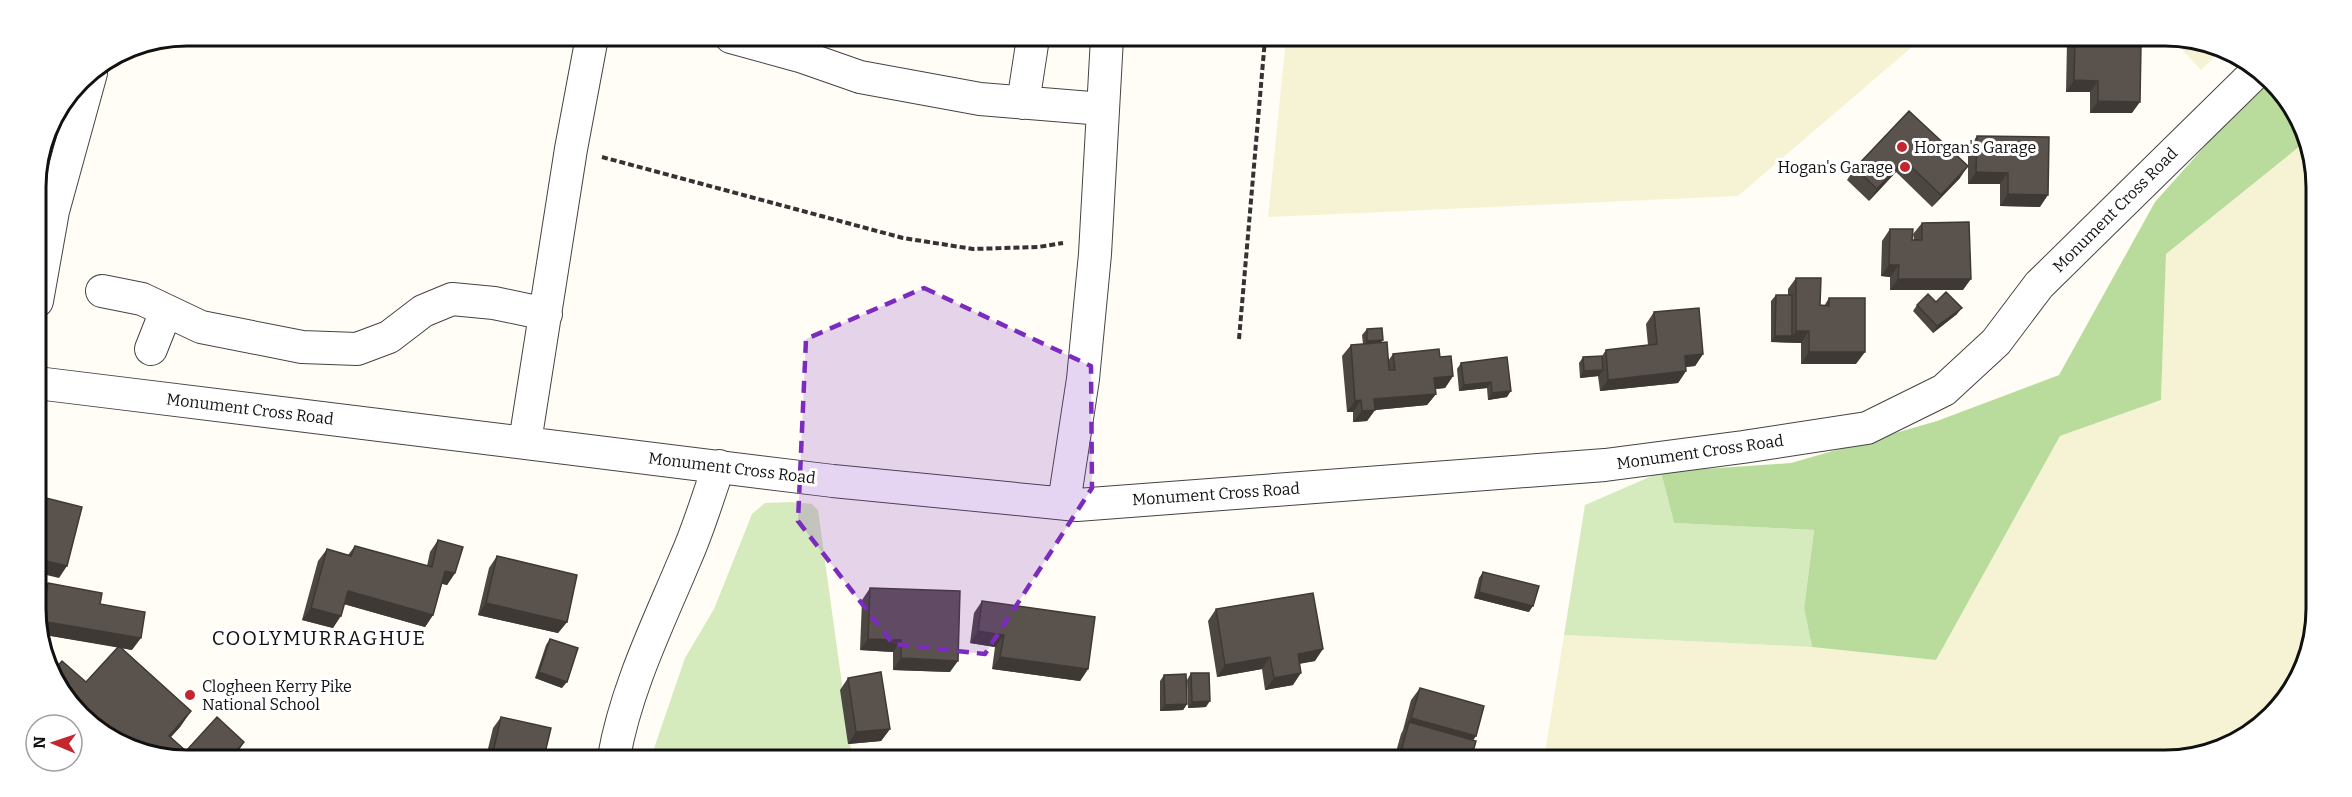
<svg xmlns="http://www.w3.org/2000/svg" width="2352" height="797" font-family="Bitter,serif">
	<rect width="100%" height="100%" fill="#fffdf5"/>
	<path fill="#f6f3d4" d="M1286,39L1919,41L1738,196L1268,217Z
		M2174,41H2204L2221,51L2201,70Z
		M2305,142L2313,158L2311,649L2290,694L2257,730L2174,761L1544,759L1564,635L1812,647L1936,660L2060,436L2161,400L2166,254Z"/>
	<path fill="#d5ebbd" d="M1661,472L1674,523L1814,530L1804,608L1812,647L1564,635L1585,505Z
		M792,502L812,504L818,510L852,757H651L685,658L714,609L752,514L765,503Z"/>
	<path fill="#b9dc9c" d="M2267,80L2278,87L2305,142L2166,254L2161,400L2060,436L1936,660L1812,647L1804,608L1814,530L1674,523L1661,472L1791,463L1937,421L2059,375L2155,202L2246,100Z"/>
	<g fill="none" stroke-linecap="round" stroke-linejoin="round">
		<defs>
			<path id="minor" d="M731,37L800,56L860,77L980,99L1103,109
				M1023,103L1033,38
				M102,291L142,299L201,327L302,347L357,349L389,337L423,311L452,299L494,303L546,314
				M37,301L53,211L91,73
				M151,349L166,311
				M37,383L833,481L1077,505L1605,465L1743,447L1867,428L1944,390L1996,342L2039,285L2255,73
				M525,442L571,149L592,37
				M1064,503L1083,379L1095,254L1107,38
				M614,757C626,688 659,622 686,557C699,528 708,496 719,466"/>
		</defs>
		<use href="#minor" stroke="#444" stroke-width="34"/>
		<path stroke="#333" stroke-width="4" stroke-dasharray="6 3" stroke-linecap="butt" d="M602,157L903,238L973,249L1038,247L1063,243
			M1239,339L1265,39"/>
		<use href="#minor" stroke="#fff" stroke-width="32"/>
	</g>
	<path fill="#4d4742" d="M2067,41H2108L2132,113H2090V92H2066Z
		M1909,111L1960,178L1932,207L1896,172L1869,201L1847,180L1855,168Z
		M1977,136L2040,207L2000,206V184H1968V148Z
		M1922,223L1963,290H1890V277L1881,276L1882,241L1890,229L1914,240L1913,234Z
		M1796,278L1820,305L1824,306L1829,298L1856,364H1801V343L1771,342V301L1776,295H1788V289Z
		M1936,302L1957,314L1933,333L1913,311L1917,305Z
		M1654,312L1703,354L1695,366L1685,367L1686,371L1678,383L1600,391L1598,376L1580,378L1579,363L1583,357L1602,356L1606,350L1648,345L1646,324Z
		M1367,329L1383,340L1381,342L1388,361L1393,354L1440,357L1453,376L1445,388L1435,389L1436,394L1427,405L1375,410L1367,421L1353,422V412H1347L1342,356L1351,345L1363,344L1362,335Z
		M1507,357V397L1488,400L1487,388L1459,391L1457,369L1461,363Z
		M438,540L455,573L447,585L442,584L433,615L425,627L344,604L333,628L302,620L318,561L327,549L348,555L355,546L427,566L430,552Z
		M497,556L567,622L558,633L478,615L489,568Z
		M1483,572L1529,612L1474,598L1479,578Z
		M48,583L132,650L122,648L191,711L180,727L171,737L186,751L244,742L235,756H148L86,682L118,647L39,634V595Z
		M870,588L950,672L893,670V652L860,650L862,600Z
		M982,601L1088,669L1080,681L992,669L995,647L970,643L974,613Z
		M1216,609L1315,661L1299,664L1293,685L1265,690L1262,669L1217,677L1208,621Z
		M550,639L562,688L535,678L546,645Z
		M1191,673L1206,707L1188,708L1187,680Z
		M1164,675L1187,704L1183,710L1160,711V681Z
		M848,678L890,729L881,741L848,744L840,690Z
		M1420,688L1473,740L1471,759H1394L1401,734L1403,730L1411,700Z
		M501,717L544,757H486L493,728Z"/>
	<path fill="#3f3936" d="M2074,80L2098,81L2090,92H2066Z
		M2098,101L2140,102L2132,113H2090Z
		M1904,160L1896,172L1869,201L1877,189Z
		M1968,166L1960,178L1932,207L1941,195Z
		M1976,172L2008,173L2000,184H1968Z
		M2008,194L2048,195L2040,207L2000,206Z
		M1889,265H1899L1890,277L1881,276Z
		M1898,279H1971L1963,290H1890Z
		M1962,308L1957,314L1933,333L1937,326Z
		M1796,331H1809L1801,343L1771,342L1775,336H1792Z
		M1383,340L1378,346L1363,347L1367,341Z
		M1809,352H1865L1856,364H1801Z
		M1703,354L1695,366L1676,368L1685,356Z
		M1603,370L1599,376L1580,378L1584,371Z
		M1686,371L1678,383L1600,391L1608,380Z
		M1453,376L1445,388L1426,390L1434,378Z
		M1491,382L1487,388L1459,391L1464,385Z
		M1511,391L1507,397L1488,400L1492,393Z
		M1436,394L1427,405L1375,410L1367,421L1353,422L1362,411L1374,399Z
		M1361,400L1353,412H1347L1355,401Z
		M38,559L67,566L59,578L38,573Z
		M445,571L455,573L447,585L437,582Z
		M348,591L433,615L425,627L340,603Z
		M1479,592L1533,606L1529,612L1474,598Z
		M486,603L567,622L558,633L478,615Z
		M311,608L341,616L333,628L302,620Z
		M41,621L141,638L132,650L39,634V624Z
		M978,631L1004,635L995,647L970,643Z
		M868,639L901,640L893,652L860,650Z
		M1323,649L1315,661L1290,665L1298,654Z
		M1000,657L1088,669L1080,681L992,669Z
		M1270,657L1262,669L1217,677L1225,665Z
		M901,658L958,661L950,672L893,670Z
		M539,672L567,682L562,688L535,678Z
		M1301,673L1293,685L1265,690L1274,678Z
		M1210,701L1206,707L1188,708L1192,702Z
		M1187,704L1183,710L1160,711L1165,705Z
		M191,711L180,727L157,752L169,736Z
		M1411,718L1476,736L1468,748L1409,722L1403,730Z
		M890,729L881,741L848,744L856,732Z
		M244,742L235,756H232Z
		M1400,755L1412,759H1397Z"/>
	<path fill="#5a524d" stroke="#3f3936" stroke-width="1.5" d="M2075,41H2108V43L2141,44L2140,102L2098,101V81L2074,80Z
		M1909,111L1968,166L1941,195L1904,160L1877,189L1855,168Z
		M1977,136L2049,137L2048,195L2008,194V173L1976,172Z
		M1969,222L1971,279H1898L1899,265H1889L1890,229H1913L1912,240H1922V223Z
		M1796,278H1821L1820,305L1829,306V298H1865V352H1809V331H1796Z
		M1946,292L1962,308L1937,326L1917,305L1928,294L1936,302Z
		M1776,295H1792V336H1775Z
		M1699,308L1703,354L1685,356L1686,371L1608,380L1606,350L1657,344L1654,312Z
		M1382,328L1383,340L1367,341V329Z
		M1387,342L1389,370H1395L1393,354L1439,349L1440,357L1451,356L1453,376L1434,378L1436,394L1374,399L1375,410L1362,411L1361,400L1355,401L1351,345Z
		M1602,356L1603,370L1584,371L1583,357Z
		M1507,357L1511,391L1492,393L1491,382L1464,385L1461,363Z
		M38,496L82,507L67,566L38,559Z
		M438,540L463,547L455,573L445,571L433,615L348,591L341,616L311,608L327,549L351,556L355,546L432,567Z
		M497,556L577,575L567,622L486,603Z
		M1483,572L1539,586L1533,606L1479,592Z
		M48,583L102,593L100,604L145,612L141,638L41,621Z
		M870,588L960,591L958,661L901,658V640L868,639Z
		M1313,593L1323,649L1298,654L1301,673L1274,678L1270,657L1225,665L1216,609Z
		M982,601L1095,617L1088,669L1000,657L1004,635L978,631Z
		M550,639L578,648L567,682L539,672Z
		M119,646L191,711L169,736L186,751L217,717L244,742L232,756H148L74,710L54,670L62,661L86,682Z
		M881,672L890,729L856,732L848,678Z
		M1191,673H1209L1210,701L1192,702Z
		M1186,674L1187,704L1165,705L1164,675Z
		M1420,688L1484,706L1476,736L1411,718Z
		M501,717L551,728L544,757H492Z
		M1409,722L1476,741L1471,759H1412L1400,755Z"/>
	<path fill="#7b2cbf" fill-opacity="0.2" stroke="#7b2cbf" stroke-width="4.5" stroke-dasharray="12 8" stroke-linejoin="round" d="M924,288L1091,366L1092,488L985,654L893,644L798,521L806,339Z"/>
	<g fill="#c4262e" stroke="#fff" stroke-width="2">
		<circle cx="1902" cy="147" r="6"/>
		<circle cx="1905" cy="167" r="6"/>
		<circle cx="190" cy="695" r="6"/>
	</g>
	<g text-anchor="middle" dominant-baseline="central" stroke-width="6" stroke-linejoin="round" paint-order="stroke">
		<g font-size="16" fill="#111" stroke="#fff" text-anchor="start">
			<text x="1914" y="147">Horgan's Garage</text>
			<text x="1893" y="167" text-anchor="end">Hogan's Garage</text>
			<text x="202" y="686">Clogheen Kerry Pike<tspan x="202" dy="18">National School</tspan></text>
		</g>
		<g font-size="16" fill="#111" stroke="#fff">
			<text transform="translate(2115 210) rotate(-45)">Monument Cross Road</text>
			<text transform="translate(250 409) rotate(7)">Monument Cross Road</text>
			<text transform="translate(1700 452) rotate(-8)">Monument Cross Road</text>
			<text transform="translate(732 468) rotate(7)">Monument Cross Road</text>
			<text transform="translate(1216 494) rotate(-4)">Monument Cross Road</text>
		</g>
		<g font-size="20" letter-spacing="1.5" fill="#111" stroke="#fff">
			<text x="319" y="638">COOLYMURRAGHUE</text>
		</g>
	</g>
	<path d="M0 0H2352V797H0ZM187 46H2165A141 141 0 0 1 2306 187V609A141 141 0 0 1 2165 750H187A141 141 0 0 1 46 609V187A141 141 0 0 1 187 46Z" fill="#fff" fill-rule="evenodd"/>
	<path fill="none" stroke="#111" stroke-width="3" d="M187 46H2165A141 141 0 0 1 2306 187V609A141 141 0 0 1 2165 750H187A141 141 0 0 1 46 609V187A141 141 0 0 1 187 46Z"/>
	<g transform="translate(54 743) rotate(272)"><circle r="28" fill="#ffffff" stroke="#a0a0a0" stroke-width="1.5"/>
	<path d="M0-4.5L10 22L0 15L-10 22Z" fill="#c4262e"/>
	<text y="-9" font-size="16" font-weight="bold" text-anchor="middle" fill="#111111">N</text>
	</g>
</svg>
